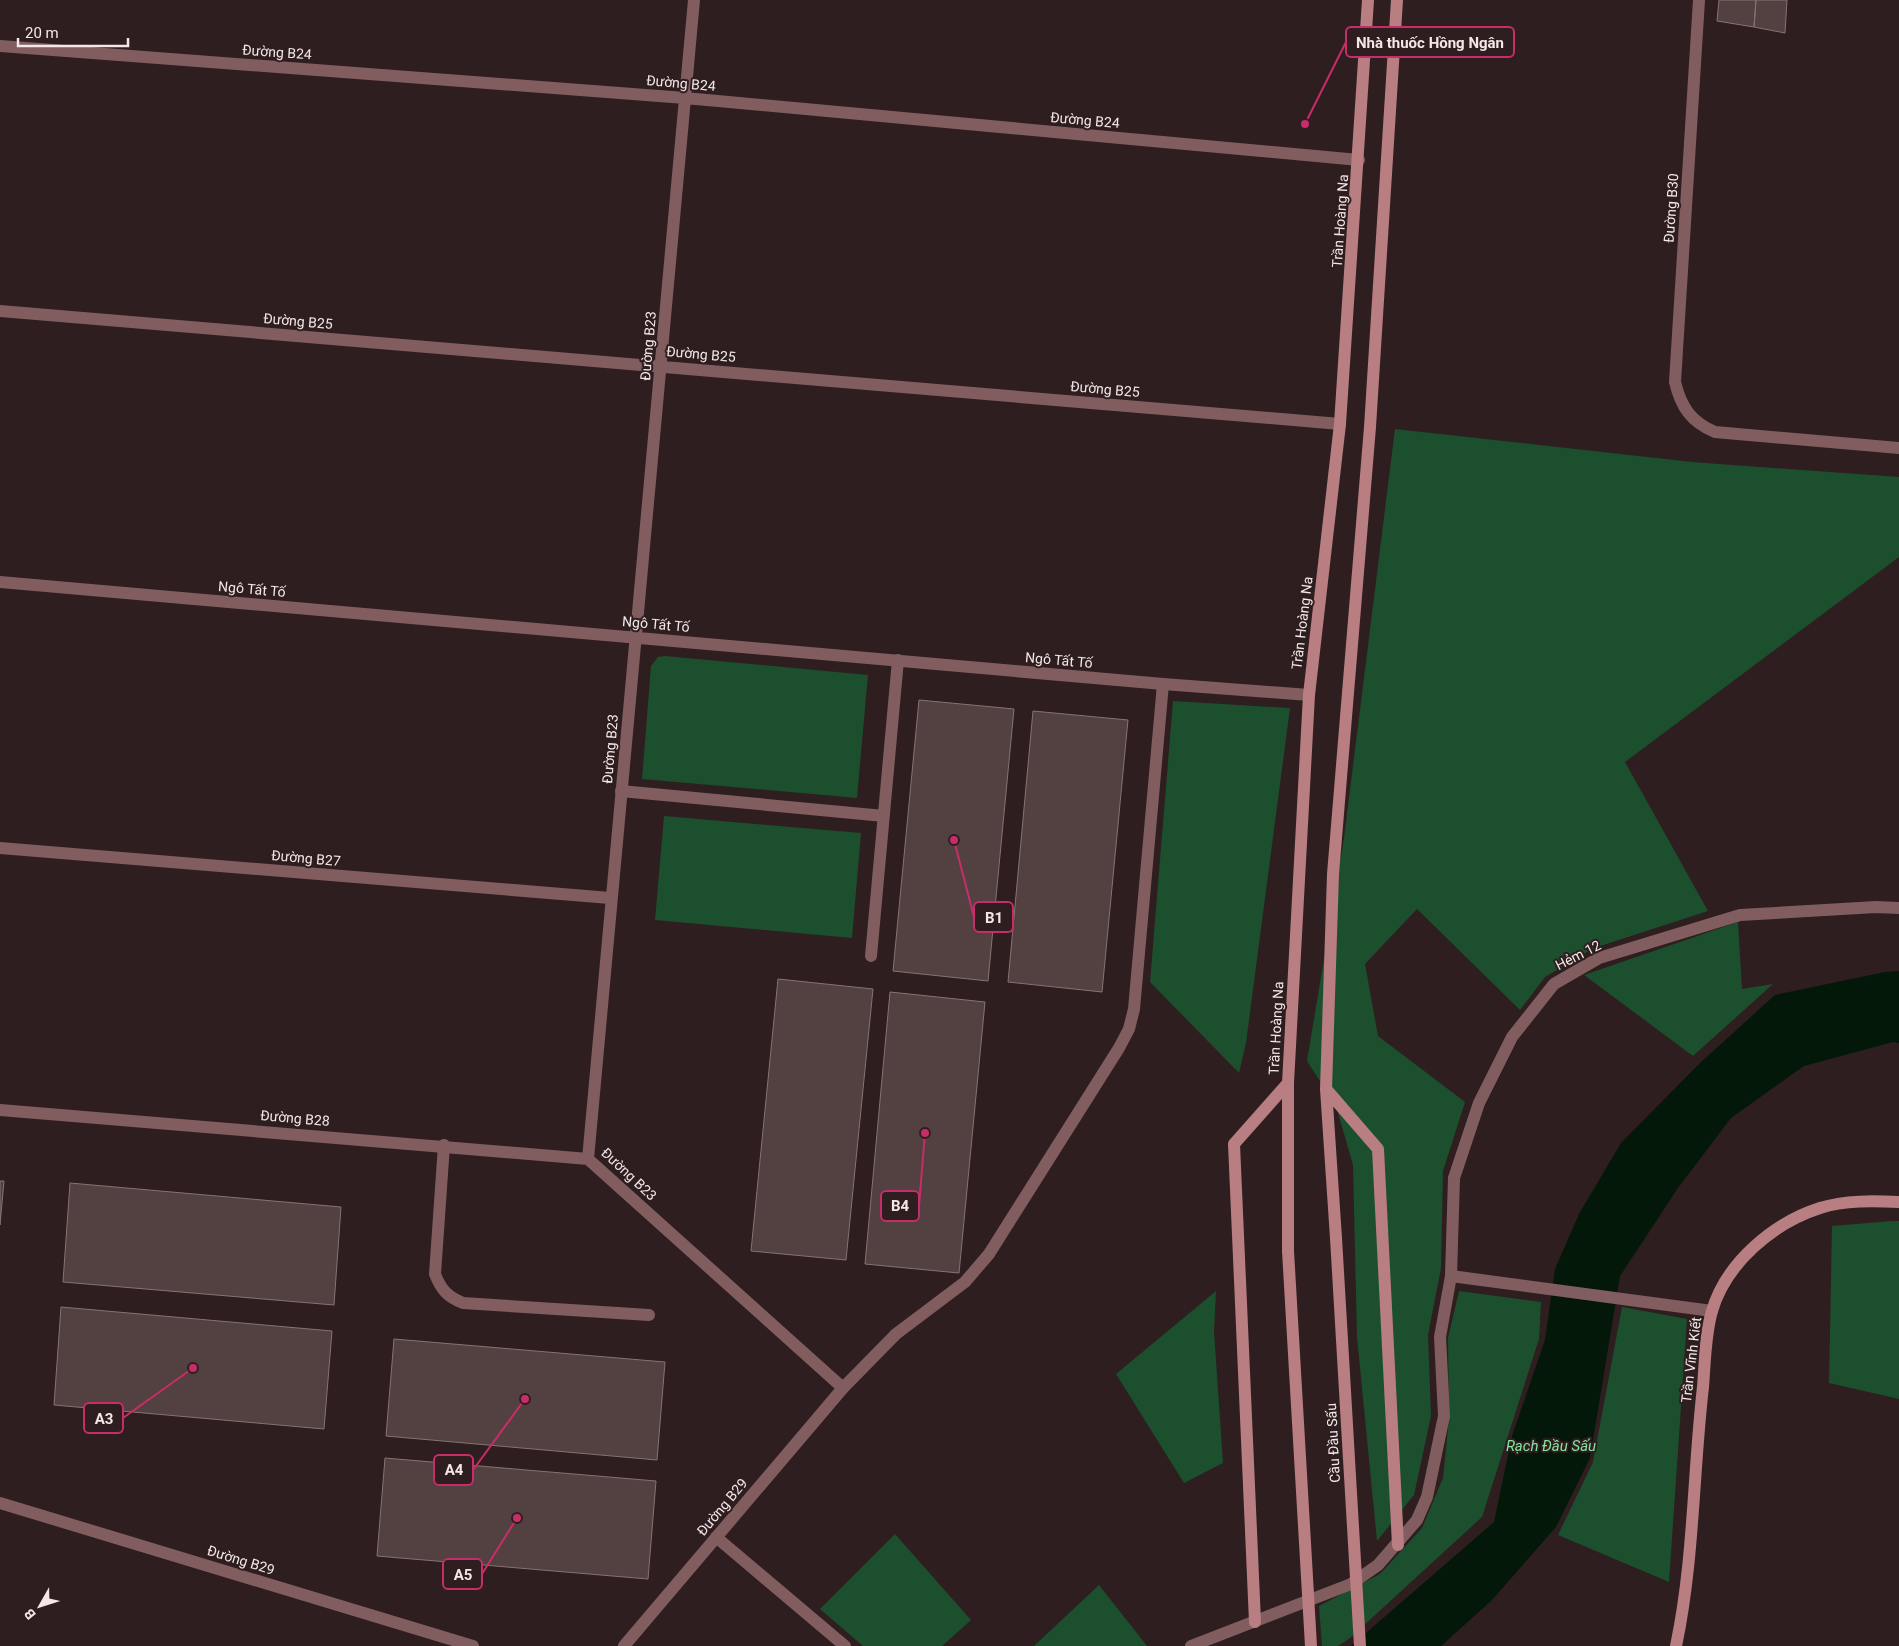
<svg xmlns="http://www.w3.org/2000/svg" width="1899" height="1646" font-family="Roboto,sans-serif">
	<rect width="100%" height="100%" fill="#2e1e1f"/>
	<path fill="#1c4f2d" d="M1395,429L1692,462L1899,477V557L1625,762L1708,911L1594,948L1545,977L1520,1010L1417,909L1365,964L1378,1036L1465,1102L1443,1171L1441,1268L1428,1335L1431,1416L1414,1495L1377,1541L1357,1337L1353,1165L1336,1106L1307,1061L1344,838Z
		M665,656L868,675L857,798L642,779L651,666L658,657Z
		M1173,701L1290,708L1246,1043L1239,1073L1150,982Z
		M664,816L861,833L852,938L655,920Z
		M1738,922L1742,989L1773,984L1693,1056L1584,975Z
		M1892,1221H1899V1399L1829,1383L1832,1226Z
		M1216,1291L1214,1331L1223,1463L1184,1483L1116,1374Z
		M1459,1291L1541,1302L1539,1339L1482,1517L1350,1638L1338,1646H1322L1319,1606L1380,1574L1422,1528L1443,1478L1449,1419L1448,1338Z
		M1622,1307L1687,1319L1669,1582L1558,1535L1593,1462Z
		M895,1534L971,1620L942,1646H863L820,1609Z
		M1099,1585L1147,1646H1034Z"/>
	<path fill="#031809" d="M1899,971V1043L1893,1042L1804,1066L1731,1118L1678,1188L1620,1276L1590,1458L1556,1527L1492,1600L1441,1646H1351L1494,1522L1512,1436L1545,1340L1555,1269L1579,1214L1621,1143L1700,1063L1775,995L1885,972Z"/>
	<path fill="#534041" stroke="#877373" d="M1719,0H1756L1754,27L1717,21Z
		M1756,0H1787L1785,33L1754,27Z
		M919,700L1014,709L988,981L893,971Z
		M1033,711L1128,720L1102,992L1008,982Z
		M778,979L873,989L846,1260L751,1251Z
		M890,992L985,1002L959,1273L865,1264Z
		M0,1181H4L0,1225Z
		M70,1183L341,1207L334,1305L63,1282Z
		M61,1307L332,1331L324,1429L54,1405Z
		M394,1339L665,1362L657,1460L386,1436Z
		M385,1458L656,1481L648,1579L377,1556Z"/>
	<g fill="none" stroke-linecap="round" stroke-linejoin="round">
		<path stroke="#825d5f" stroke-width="12" d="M621,791L884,816
			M871,956L898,660
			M444,1145L435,1274C441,1290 448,1297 463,1303L649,1315
			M1451,1276L1712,1311
			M843,1388L896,1334L965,1282L989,1254L1119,1048L1129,1029L1134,1009L1163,684
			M716,1537L845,1646
			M1191,1646L1351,1584L1378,1565L1417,1520L1427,1497L1444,1416L1440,1337L1451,1276L1454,1178L1479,1103L1512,1037L1554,984L1599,958L1740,915L1876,907L1899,908"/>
		<path stroke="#825d5f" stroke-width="12" d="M1699,0L1675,382C1681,407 1691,422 1715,432L1899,448
			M0,46L685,98L1359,160
			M0,311L1340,424
			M0,582L1163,684L1309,695
			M0,848L610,898
			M0,1110L588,1159
			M0,1503L473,1646
			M624,1646L843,1388L588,1159C621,772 660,386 694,0"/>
		<path stroke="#b87e81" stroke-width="12" d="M1326,1089L1378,1149L1398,1545
			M1336,1238L1326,1089L1333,874L1370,427L1397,0
			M1288,1251V1083L1309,695L1340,424L1368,0
			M1255,1622L1234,1144L1288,1083
			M1676,1646C1694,1561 1693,1473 1703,1387C1705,1363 1705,1335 1712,1311C1726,1263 1773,1223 1820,1208C1845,1200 1874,1201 1899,1202"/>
		<path stroke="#b87e81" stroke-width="12" d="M1336,1238L1360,1646
			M1288,1251L1311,1646"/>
	</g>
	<g text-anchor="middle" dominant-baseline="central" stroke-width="4" stroke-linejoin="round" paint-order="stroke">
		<g font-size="14" fill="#f3e7e8" stroke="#2e1e1f">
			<text transform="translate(277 52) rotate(4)">Đường B24</text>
			<text transform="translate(681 83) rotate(5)">Đường B24</text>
			<text transform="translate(1085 120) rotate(5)">Đường B24</text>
			<text transform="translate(1671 208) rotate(-86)">Đường B30</text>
			<text transform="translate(1340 221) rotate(-86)">Trần Hoàng Na</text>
			<text transform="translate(298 321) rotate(5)">Đường B25</text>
			<text transform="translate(648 346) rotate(-85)">Đường B23</text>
			<text transform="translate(701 354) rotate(5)">Đường B25</text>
			<text transform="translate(1105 389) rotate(5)">Đường B25</text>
			<text transform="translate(252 589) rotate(5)">Ngô Tất Tố</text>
			<text transform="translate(1302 623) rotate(-83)">Trần Hoàng Na</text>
			<text transform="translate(656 624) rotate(5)">Ngô Tất Tố</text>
			<text transform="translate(1059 660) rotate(5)">Ngô Tất Tố</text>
			<text transform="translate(610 749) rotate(-85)">Đường B23</text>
			<text transform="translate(306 858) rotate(5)">Đường B27</text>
			<text transform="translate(1578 955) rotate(-27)">Hẻm 12</text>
			<text transform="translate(1276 1028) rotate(-87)">Trần Hoàng Na</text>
			<text transform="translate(295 1118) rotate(5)">Đường B28</text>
			<text transform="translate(629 1174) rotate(43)">Đường B23</text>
			<text transform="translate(1691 1360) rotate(-83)">Trần Vĩnh Kiết</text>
			<text transform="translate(1333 1443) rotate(-93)">Cầu Đầu Sấu</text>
			<text transform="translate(722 1507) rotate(-50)">Đường B29</text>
			<text transform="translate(241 1560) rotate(17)">Đường B29</text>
		</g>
		<g font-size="15" font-style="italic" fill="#84e59e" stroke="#2e1e1f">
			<text x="1551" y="1446">Rạch Đầu Sấu</text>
		</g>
	</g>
	<path fill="none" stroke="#c72d69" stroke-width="2" d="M1305 124L1346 42M954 840L974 917M925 1133L919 1206M193 1368L123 1418M525 1399L473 1470M517 1518L482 1574"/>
	<g fill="#c72d69" stroke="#2e1e1f" stroke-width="2">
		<circle cx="1305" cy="124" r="5"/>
		<circle cx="954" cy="840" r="5"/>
		<circle cx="925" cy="1133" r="5"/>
		<circle cx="193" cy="1368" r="5"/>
		<circle cx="525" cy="1399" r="5"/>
		<circle cx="517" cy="1518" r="5"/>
	</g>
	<g fill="#2e1e1f" stroke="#c72d69" stroke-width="2">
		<rect x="1346" y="27" width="168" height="30" rx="5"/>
		<rect x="974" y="902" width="39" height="30" rx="5"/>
		<rect x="881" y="1191" width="38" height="30" rx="5"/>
		<rect x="84" y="1403" width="39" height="30" rx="5"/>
		<rect x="434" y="1455" width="39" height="30" rx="5"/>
		<rect x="443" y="1559" width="39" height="30" rx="5"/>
	</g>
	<g font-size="15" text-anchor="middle" font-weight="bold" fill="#f3e7e8">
		<text x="1430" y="48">Nhà thuốc Hồng Ngân</text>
		<text x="994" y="923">B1</text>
		<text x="900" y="1211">B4</text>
		<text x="104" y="1424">A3</text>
		<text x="454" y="1475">A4</text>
		<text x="463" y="1580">A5</text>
	</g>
	<g transform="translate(40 1606) rotate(231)" stroke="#2e1e1f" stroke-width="4" paint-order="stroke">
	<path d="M0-4L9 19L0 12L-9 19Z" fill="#f3e7e8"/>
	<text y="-8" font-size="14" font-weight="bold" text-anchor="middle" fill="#f3e7e8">B</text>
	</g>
	<path d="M18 38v8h110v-8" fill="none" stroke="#f3e7e8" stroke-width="2.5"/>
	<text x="25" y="38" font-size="15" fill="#f3e7e8" stroke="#2e1e1f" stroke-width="4" paint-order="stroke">20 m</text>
</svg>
